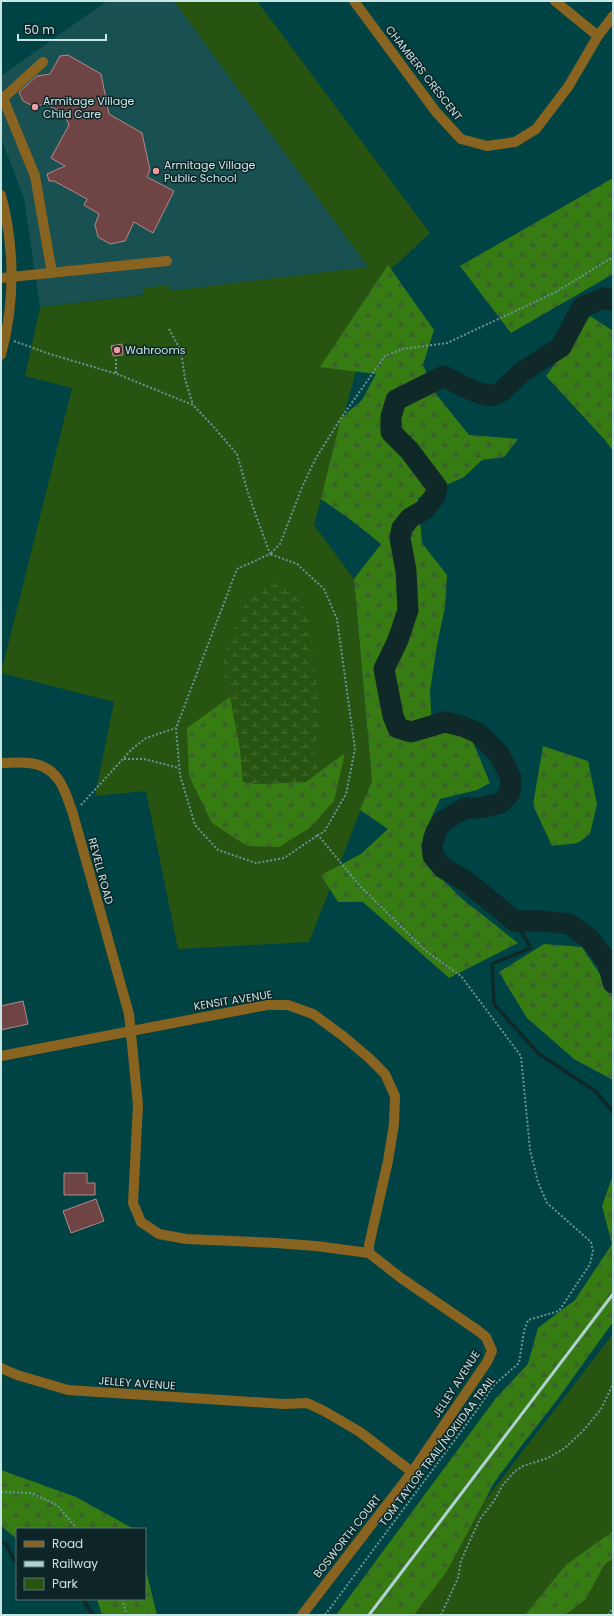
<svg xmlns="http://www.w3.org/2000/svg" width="614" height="1616" font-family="Poppins,sans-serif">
	<defs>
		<pattern id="forest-firs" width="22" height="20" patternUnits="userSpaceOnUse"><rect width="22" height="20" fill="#377c12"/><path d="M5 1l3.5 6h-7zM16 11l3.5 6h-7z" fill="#396329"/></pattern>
		<pattern id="wetland-marsh" width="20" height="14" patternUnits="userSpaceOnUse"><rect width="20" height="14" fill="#275411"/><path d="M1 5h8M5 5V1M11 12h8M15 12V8" fill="none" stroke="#456d34"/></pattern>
	</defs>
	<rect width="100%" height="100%" fill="#004344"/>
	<path fill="#195051" d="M107,1H174L368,267L40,307L24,198L1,138V76Z"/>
	<path fill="#275411" d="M174,1H257L430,233L381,279L314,525L354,579L372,781L309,942L178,949L146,791L95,796L114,702L1,673L72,388L25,376L40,307L144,295L143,288L169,285V291L368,267Z
		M613,1334V1615H397Z"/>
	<path fill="url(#forest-firs)" d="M613,178V274L511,333L460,266Z
		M388,265L434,330L423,365L436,394L469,435L518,439L504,457L482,460L464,477L418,498L422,543L447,575L445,607L437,645L430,691L432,730L470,735L490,783L477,790L440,799L423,836L432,869L461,898L518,943L449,978L363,902H338L321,875L361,854L388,829L360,810L372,781L354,579L381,544L351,520L321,499L341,418L362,400L376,374L320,367Z
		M590,316L613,331V451L605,440L546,376Z
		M230,697L240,749L243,782L257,784L306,782L345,753L334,801L311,827L279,847L247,846L212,823L189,776L187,728Z
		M543,746L588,761L597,804L590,834L578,843L552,846L533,805Z
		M544,944L582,947L613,994V1080L574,1059L527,1018L499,972Z
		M613,1175V1322L557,1400L522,1445L494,1483L447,1571L414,1615H336L496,1398L528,1364L538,1328L575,1300L612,1244L602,1206Z
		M1,1470L76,1497L134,1529H17V1539L1,1526Z
		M613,1531V1558L604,1565L586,1599L565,1615H525L566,1565Z
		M145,1566L157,1615H102L97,1599H145Z"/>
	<path fill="url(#wetland-marsh)" d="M276,583L298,594L310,623L320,721L314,748L319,772L306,782L257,784L243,782L240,749L233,707L225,678L223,656L247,600L262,589Z"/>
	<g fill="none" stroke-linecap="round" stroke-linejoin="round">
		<path stroke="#0f2828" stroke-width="3.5" d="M515,921L531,948L492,964L494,1004L538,1053L595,1091L613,1112
			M1,1542L6,1544L14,1560H17
			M83,1599L93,1615"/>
		<path stroke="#0f2828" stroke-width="21" d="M613,300L604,298L582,307L561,347L522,372L501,392L490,396L479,393L464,387L444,376L396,400L391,417V432L409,450L437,487L435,496L424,510L410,518L402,528L400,538L406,571L408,610L398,640L384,669L393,716L398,728L411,732L445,722L462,726L478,733L499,754L511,778L510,793L501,803L480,808H465L443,821L436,832L432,846L433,856L443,868L466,881L515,921H541L569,924L590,939L608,963L613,983"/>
	</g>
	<path fill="#6f4445" stroke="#b88888" d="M68,55L101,74L109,114L142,133L150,170L147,177L174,191L153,233L134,222L125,241L110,244L98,237L95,225L99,214L84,205L87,199L54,181H49L47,174L65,166L51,158L69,125L64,114L46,104L33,106L23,101L19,92L37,76L50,74L60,56Z
		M122,344L123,355L113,356L111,346Z
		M23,1001L28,1024L1,1030V1006Z
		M64,1173H87V1183H95V1195H64Z
		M96,1199L104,1221L71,1233L63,1211Z"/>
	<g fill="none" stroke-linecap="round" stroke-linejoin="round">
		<path stroke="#669697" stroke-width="2" stroke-dasharray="2 2" stroke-linecap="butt" d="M169,329L181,351L185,379L193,405
			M14,341L50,354L117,374L193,405L211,424L237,454L248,493L270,554L237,569L176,728L180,775L195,825L218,850L256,863L284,858L318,835
			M116,359V373
			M124,759H144L179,768
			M81,805L132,749L146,738L176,728
			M1,1492L31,1493L57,1505L77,1529
			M122,1599L127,1615
			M325,1615L477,1410L494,1385L519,1363L524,1331L528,1320L559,1311L590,1264L593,1251L591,1242L547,1203L538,1182L530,1150L521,1056L461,976L426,951L359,885L318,835L324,832L346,794L355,749L337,619L324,589L297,564L270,554L280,544L303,485L316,458L341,418L385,356L403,349L447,343L556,292L613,257
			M441,1615L458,1578L461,1561L472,1536L480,1519L494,1501L502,1486L514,1472L523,1466L548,1458L565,1448L584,1430L601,1409L613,1384
			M608,1615L613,1608"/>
		<path stroke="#896320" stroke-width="10" d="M354,1L436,112L461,139L487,146L515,142L536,129L568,87L598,36L613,16
			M555,1L598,36
			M3,98L35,176L52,273
			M1,100L43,62
			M1,195C15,247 15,303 1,355
			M1,278L167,261
			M1,763C10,763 20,762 29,763C59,766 65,790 73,814L129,1014L138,1105L133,1203L141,1222L159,1234L186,1239L276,1243L316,1246L369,1253L401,1278L477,1330L486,1337L492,1351L487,1362L412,1472L302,1615
			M1,1056L267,1005H288L313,1014L343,1036L369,1058L385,1074L395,1096L394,1124L388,1161L369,1245V1253
			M1,1368L17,1375L68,1390L284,1404L307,1403L324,1411L360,1432L412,1472"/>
		<path stroke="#b0d2d2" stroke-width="3" d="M369,1615L613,1294"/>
	</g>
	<g fill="#f59b9e" stroke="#0d2526" stroke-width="1.5">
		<circle cx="35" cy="107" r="4"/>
		<circle cx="156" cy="171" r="4"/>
		<circle cx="117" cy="350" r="4"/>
	</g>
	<g text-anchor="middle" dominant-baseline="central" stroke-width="3" stroke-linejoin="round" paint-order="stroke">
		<g font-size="11" fill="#c9e6e6" stroke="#0d2526">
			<text transform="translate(424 73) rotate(52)">CHAMBERS CRESCENT</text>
			<text transform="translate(101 871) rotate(75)">REVELL ROAD</text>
			<text transform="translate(233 1000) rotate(-9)">KENSIT AVENUE</text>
			<text transform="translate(137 1383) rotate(4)">JELLEY AVENUE</text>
			<text transform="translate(456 1384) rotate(-57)">JELLEY AVENUE</text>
			<text transform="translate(437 1451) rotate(-53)">TOM TAYLOR TRAIL/NOKIIDAA TRAIL</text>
			<text transform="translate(347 1536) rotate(-52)">BOSWORTH COURT</text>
		</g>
		<g font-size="11" fill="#c9e6e6" stroke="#0d2526" text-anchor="start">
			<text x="43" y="101">Armitage Village<tspan x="43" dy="13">Child Care</tspan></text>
			<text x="164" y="165">Armitage Village<tspan x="164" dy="13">Public School</tspan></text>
			<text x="125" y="350">Wahrooms</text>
		</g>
	</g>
	<rect width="614" height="1616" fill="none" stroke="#c9e6e6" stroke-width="4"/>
	<rect x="16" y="1528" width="130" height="72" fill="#0d2526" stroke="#587273"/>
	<rect x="24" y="1541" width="20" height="6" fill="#896320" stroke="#587273"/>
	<text x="52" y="1548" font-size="12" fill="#c9e6e6">Road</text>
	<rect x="24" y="1561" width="20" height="6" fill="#b0d2d2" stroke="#587273"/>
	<text x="52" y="1568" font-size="12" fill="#c9e6e6">Railway</text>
	<rect x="24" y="1578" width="20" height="12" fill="#275411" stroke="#587273"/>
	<text x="52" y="1588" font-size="12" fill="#c9e6e6">Park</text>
	<path d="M18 34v6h88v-6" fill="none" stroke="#c9e6e6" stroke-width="2"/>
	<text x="24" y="34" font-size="12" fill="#c9e6e6" stroke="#0d2526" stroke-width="3" paint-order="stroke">50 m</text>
</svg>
